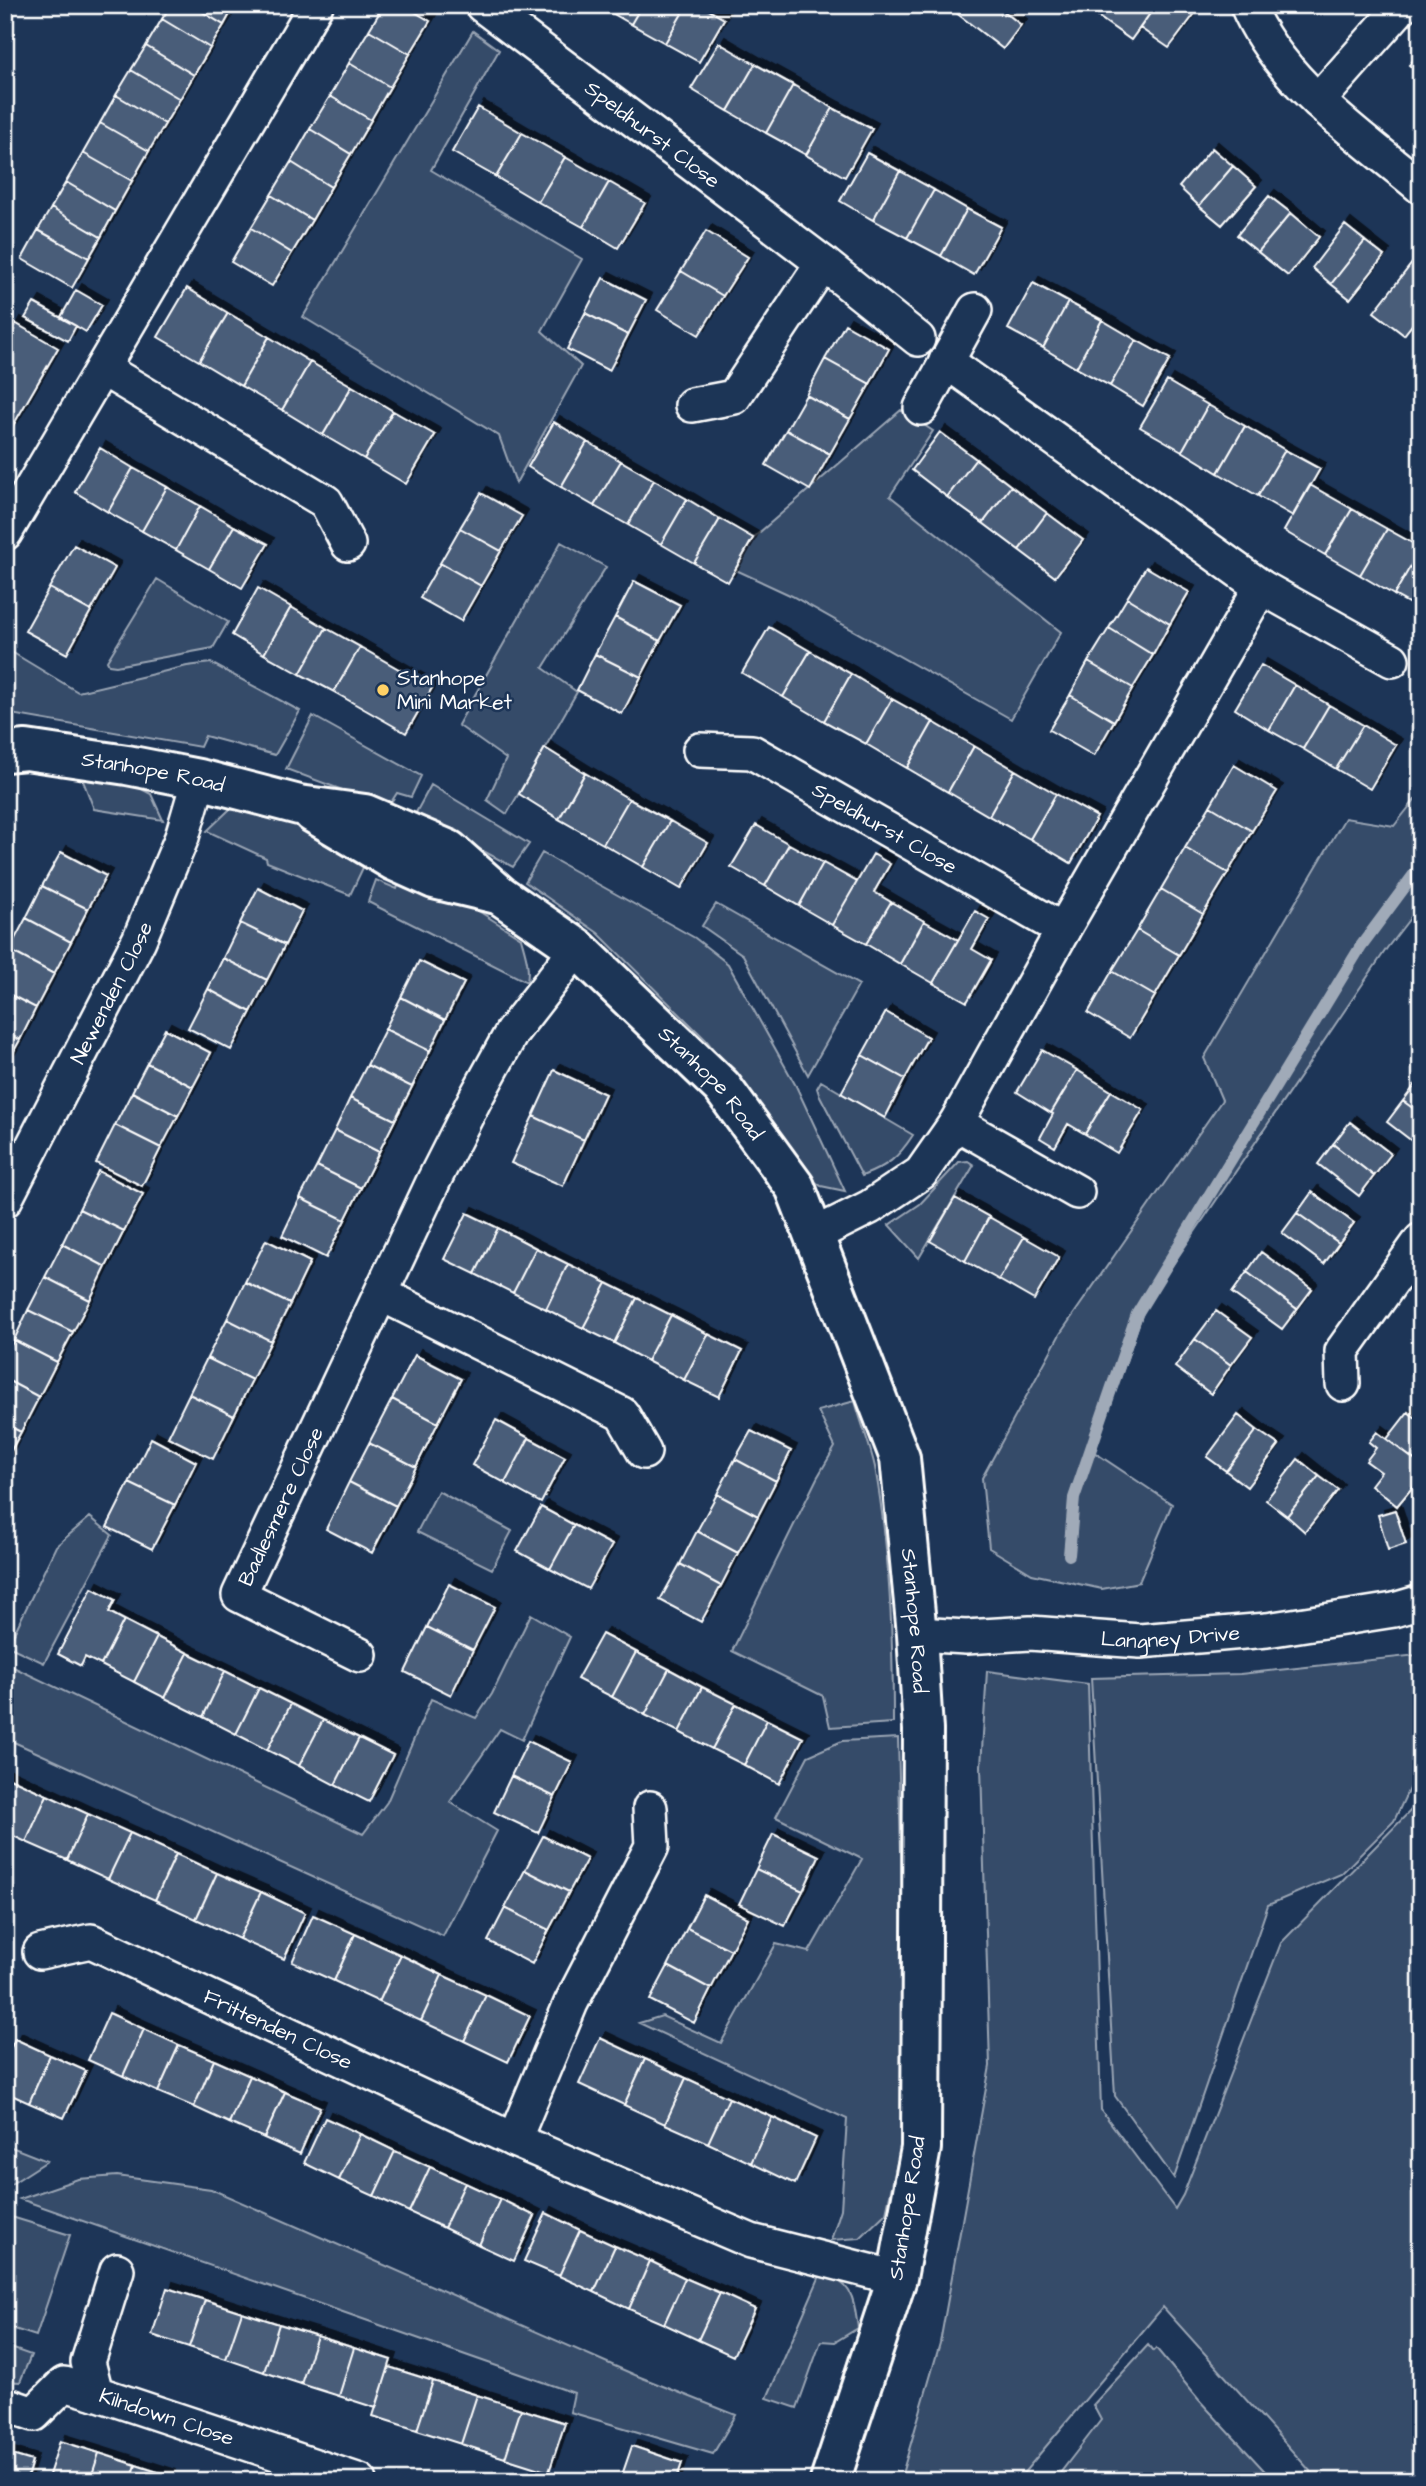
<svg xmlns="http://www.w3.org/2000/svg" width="1426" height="2486" font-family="'Architects Daughter',sans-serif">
	<defs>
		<filter id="shadow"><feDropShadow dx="6" dy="-6" stdDeviation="0" flood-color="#0009"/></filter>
	</defs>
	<rect width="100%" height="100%" fill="#1d3557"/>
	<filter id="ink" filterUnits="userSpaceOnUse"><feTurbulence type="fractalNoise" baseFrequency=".0143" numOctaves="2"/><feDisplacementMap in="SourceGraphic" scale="14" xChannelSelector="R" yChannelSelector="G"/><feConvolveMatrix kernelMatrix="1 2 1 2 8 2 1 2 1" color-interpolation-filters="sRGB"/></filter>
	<g filter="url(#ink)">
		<path fill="#364b69" stroke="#9aa5b4" stroke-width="2" d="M473,31L499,50L431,170L582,259L542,331L581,366L516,483L499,436L303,317Z
			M901,410L933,431L890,496L1061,632L1011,719L792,596L736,570L753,538Z
			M561,542L606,567L543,668L577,692L507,814L487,800L506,759L458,725Z
			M157,579L228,622L213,648L116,666L109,665L107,661Z
			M5,648L78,692L187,666L211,663L300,711L275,755L205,736L200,747L5,713Z
			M313,716L421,776L411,797L397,793L388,807L286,769Z
			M82,778L130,783L151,794L163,820L94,809Z
			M431,785L529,844L513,867L459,838L413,818Z
			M1421,792V904L1387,948L1146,1304L1094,1452L1172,1504L1139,1582L1102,1589L1032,1574L989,1548L982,1478L1060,1334L1222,1100L1204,1058L1345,818L1394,826Z
			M244,809L301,823L369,855L350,895L267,862L266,858L207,831L229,810Z
			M542,853L695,938L728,964L796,1086L845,1191L821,1186L809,1177L776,1129L706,1040L598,933L525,882Z
			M403,872L433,882L521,938C525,953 530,966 527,982L368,902L376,880L397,889Z
			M716,904L859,985L808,1075L743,955L702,926Z
			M821,1081L913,1135C898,1158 888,1166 862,1176L819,1094L817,1088Z
			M968,1161L974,1165L919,1258L889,1225L920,1204L959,1162Z
			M855,1401C861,1423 870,1445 875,1467C890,1551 893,1638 893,1723L830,1727L823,1696L732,1651L817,1478L835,1447L818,1411Z
			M438,1491L512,1531L492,1569L417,1532Z
			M90,1517L112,1535L44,1663L8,1646L56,1546Z
			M531,1614L570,1637L522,1740L500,1729L450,1802L497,1831L443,1936L5,1738V1663L363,1834L387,1802L431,1699L476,1718L492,1694Z
			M1417,1655L1421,1711V1763L1394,1821L1341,1874L1268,1905L1174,2178L1115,2096L1091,1678L1240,1674Z
			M987,1671L1088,1684L1101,2110L1175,2209L1183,2195L1281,1943L1412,1809L1421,1823V2481H1319L1163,2307L1017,2481H900L940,2343L990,2066L981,1766Z
			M898,1738L907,2083L901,2145L886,2213L860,2238L831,2240L841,2209L847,2119L639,2023L662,2016L721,2043L776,1944L809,1952L862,1859L776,1817L808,1756L842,1741Z
			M5,2144L6,2145L47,2161L5,2188Z
			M117,2176L211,2189L635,2375L736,2415L713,2454L570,2412L574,2393L20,2199L78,2179Z
			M5,2215L70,2235L36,2336L5,2326Z
			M822,2271C854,2286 853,2296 858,2328L835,2342L821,2341L797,2408L767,2398Z
			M1148,2345L1153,2351L1156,2348L1199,2400L1274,2481H1054L1101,2420L1093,2405Z
			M5,2346L31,2355L20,2382L5,2381Z"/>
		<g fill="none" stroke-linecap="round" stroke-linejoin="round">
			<path stroke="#a0aab8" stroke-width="12" d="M1069,1555L1074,1498L1137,1314L1361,946L1421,865"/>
		</g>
		<path fill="#4a5d79" stroke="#fff" stroke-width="2" filter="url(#shadow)" d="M171,5H191L224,25L210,48L162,19Z
			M191,5H235L224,25Z
			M384,5H403L430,21L410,54L369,30Z
			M598,5H642L631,24Z
			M642,5H687L665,43L631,24Z
			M687,5H700L724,19L699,62L665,43Z
			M946,5H996L1021,25L1003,49Z
			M1099,5H1156L1131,40L1093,13Z
			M1156,5H1195L1199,8L1169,48L1140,28Z
			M162,19L210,48L194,75L146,46Z
			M369,30L410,54L390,87L349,63Z
			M719,43L755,64L728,111L691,89Z
			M146,46L194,75L180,99L131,70Z
			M1421,52V76L1409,65Z
			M349,63L390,87L371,120L330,96Z
			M755,64L793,85L766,133L728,111Z
			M131,70L180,99L165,124L116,95Z
			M793,85L833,108L806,155L766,133Z
			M116,95L165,124L149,151L100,123Z
			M330,96L371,120L351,154L310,129Z
			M478,107L522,133L496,177L452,152Z
			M833,108L872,129L845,177L806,155Z
			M100,123L149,151L132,181L83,153Z
			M310,129L351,154L331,187L291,162Z
			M522,133L565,157L538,202L496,177Z
			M1212,148L1233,166L1199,206L1179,187Z
			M83,153L132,181L115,211L66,182Z
			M867,153L900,171L873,220L840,201Z
			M565,157L609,182L583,227L538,202Z
			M291,162L331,187L312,220L271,195Z
			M1233,166L1256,186L1222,225L1199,206Z
			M900,171L934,190L907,238L873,220Z
			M66,182L115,211L101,237L51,208Z
			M609,182L645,203L618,248L583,227Z
			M934,190L967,209L941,256L907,238Z
			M271,195L312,220L292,253L251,228Z
			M1269,196L1291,213L1258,252L1237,235Z
			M51,208L101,237L89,258L38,230Z
			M967,209L1001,227L974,275L941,256Z
			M1291,213L1319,237L1288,276L1258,252Z
			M1345,225L1365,241L1331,284L1312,268Z
			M251,228L292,253L272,286L231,262Z
			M38,230L89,258L72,288L22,259Z
			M706,231L748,257L723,296L681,271Z
			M1365,241L1384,256L1350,299L1331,284Z
			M1413,262L1421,268V313L1404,335L1374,312Z
			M681,271L723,296L699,335L657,310Z
			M603,278L646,300L628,335L585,313Z
			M1033,283L1068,302L1043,348L1008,329Z
			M187,288L228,313L199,361L158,337Z
			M76,290L102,305L86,332L61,317Z
			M1068,302L1102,320L1076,368L1043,348Z
			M34,303L76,326L68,341L25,318Z
			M228,313L269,337L241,386L199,361Z
			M585,313L628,335L609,371L567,349Z
			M1102,320L1136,340L1110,386L1076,368Z
			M15,323L58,348L11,429L5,431V341Z
			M845,324L889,349L870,384L825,359Z
			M269,337L310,362L282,410L241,386Z
			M1136,340L1170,359L1143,406L1110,386Z
			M825,359L870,384L850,419L806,395Z
			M310,362L352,386L323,435L282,410Z
			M1167,381L1208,405L1182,451L1140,427Z
			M352,386L393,411L364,459L323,435Z
			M806,395L850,419L830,454L786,430Z
			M1208,405L1245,426L1218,473L1182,451Z
			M393,411L435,435L406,484L364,459Z
			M554,422L587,442L561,487L528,467Z
			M1245,426L1285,450L1258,496L1218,473Z
			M786,430L830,454L810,490L766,465Z
			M940,432L976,459L947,497L912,470Z
			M587,442L621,461L594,506L561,487Z
			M100,448L133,468L108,512L75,492Z
			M1285,450L1320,469L1293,516L1258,496Z
			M976,459L1011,486L983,523L947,497Z
			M621,461L654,480L628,525L594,506Z
			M133,468L167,487L142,531L108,512Z
			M654,480L687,499L661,544L628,525Z
			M1310,485L1352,509L1325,555L1284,531Z
			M1011,486L1047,513L1019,550L983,523Z
			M167,487L200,506L176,550L142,531Z
			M481,493L522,516L501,551L460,528Z
			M687,499L720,519L694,563L661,544Z
			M200,506L234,526L209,569L176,550Z
			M1352,509L1387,529L1360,575L1325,555Z
			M1047,513L1083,540L1055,577L1019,550Z
			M720,519L753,538L728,582L694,563Z
			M234,526L268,544L242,588L209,569Z
			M460,528L501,551L481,586L440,563Z
			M1387,529L1421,548L1394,595L1360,575Z
			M74,545L115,568L91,611L49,588Z
			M1421,548V610L1394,595Z
			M440,563L481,586L461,621L420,598Z
			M1146,567L1189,592L1170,624L1127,598Z
			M634,581L680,605L660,641L615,617Z
			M49,588L91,611L67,654L25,631Z
			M258,588L291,607L264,654L232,635Z
			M1127,598L1170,624L1153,655L1109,628Z
			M291,607L326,628L300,674L264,654Z
			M615,617L660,641L641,677L595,654Z
			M769,627L810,651L783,697L742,673Z
			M326,628L360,647L334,692L300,674Z
			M1109,628L1153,655L1133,688L1088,662Z
			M360,647L432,688L406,733L334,692Z
			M810,651L851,674L824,721L783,697Z
			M595,654L641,677L622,714L577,690Z
			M1088,662L1133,688L1114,721L1070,695Z
			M1261,665L1295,685L1269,730L1235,709Z
			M851,674L892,699L866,744L824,721Z
			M1295,685L1329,705L1303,749L1269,730Z
			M1070,695L1114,721L1094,756L1049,730Z
			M892,699L933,722L907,768L866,744Z
			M1329,705L1363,725L1336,769L1303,749Z
			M933,722L974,746L948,792L907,768Z
			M1363,725L1396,745L1370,789L1336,769Z
			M974,746L1015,770L989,816L948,792Z
			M545,748L585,773L559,819L519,794Z
			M1234,765L1277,791L1252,831L1210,806Z
			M1015,770L1056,794L1030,839L989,816Z
			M585,773L629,799L603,844L559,819Z
			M1056,794L1097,817L1071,863L1030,839Z
			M629,799L670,821L643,867L603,844Z
			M1210,806L1252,831L1228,873L1185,848Z
			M670,821L708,843L681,889L643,867Z
			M756,825L789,844L765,886L731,867Z
			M789,844L823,863L799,906L765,886Z
			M1185,848L1228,873L1203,914L1161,889Z
			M61,852L106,876L88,909L42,886Z
			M873,854L890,864L874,892L891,902L866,944L832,925Z
			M823,863L857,882L832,925L799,906Z
			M42,886L88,909L71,942L26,918Z
			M258,888L302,911L285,945L240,923Z
			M1161,889L1203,914L1179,955L1137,930Z
			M891,902L924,921L900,964L866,944Z
			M975,911L989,919L972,949L991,960L967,1002L933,983Z
			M26,918L71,942L54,974L9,950Z
			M924,921L958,940L933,983L900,964Z
			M240,923L285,945L267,980L223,958Z
			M1137,930L1179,955L1155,996L1112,971Z
			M9,950L54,974L36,1008L5,992V958Z
			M223,958L267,980L251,1012L208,989Z
			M419,961L464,983L445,1020L401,997Z
			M1112,971L1155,996L1130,1038L1088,1013Z
			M208,989L251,1012L231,1050L188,1028Z
			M5,992L36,1008L20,1040L5,1032Z
			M401,997L445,1020L430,1051L385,1029Z
			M886,1012L928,1037L905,1079L862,1055Z
			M165,1029L211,1053L193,1087L147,1063Z
			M385,1029L430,1051L412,1087L367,1065Z
			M5,1032L20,1040L5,1067Z
			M1042,1050L1077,1070L1051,1113L1017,1092Z
			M862,1055L905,1079L885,1118L841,1093Z
			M147,1063L193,1087L178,1116L132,1092Z
			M367,1065L412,1087L395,1120L350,1098Z
			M554,1070L605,1094L584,1140L533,1116Z
			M1077,1070L1111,1091L1085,1134L1068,1124L1055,1147L1040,1138L1053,1114L1051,1113Z
			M1419,1080L1421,1081V1114L1403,1101Z
			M1111,1091L1143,1110L1117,1153L1085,1134Z
			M132,1092L178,1116L161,1148L115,1125Z
			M350,1098L395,1120L379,1152L335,1130Z
			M1403,1101L1421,1114V1148L1387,1122Z
			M533,1116L584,1140L563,1186L511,1163Z
			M1350,1122L1391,1154L1374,1176L1333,1144Z
			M115,1125L161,1148L142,1186L96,1163Z
			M335,1130L379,1152L361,1188L317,1166Z
			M1333,1144L1374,1176L1359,1196L1318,1164Z
			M317,1166L361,1188L345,1220L300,1198Z
			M98,1171L143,1194L124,1231L79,1209Z
			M1312,1192L1354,1223L1339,1243L1297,1213Z
			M300,1198L345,1220L326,1258L282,1236Z
			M955,1198L989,1217L965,1261L930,1241Z
			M79,1209L124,1231L106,1267L62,1244Z
			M467,1213L498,1228L475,1274L444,1259Z
			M1297,1213L1339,1243L1324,1264L1282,1233Z
			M989,1217L1024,1237L999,1280L965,1261Z
			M498,1228L536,1248L513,1293L475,1274Z
			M1024,1237L1059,1257L1034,1300L999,1280Z
			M266,1240L310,1262L290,1304L245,1282Z
			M62,1244L106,1267L90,1300L45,1277Z
			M536,1248L568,1264L546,1309L513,1293Z
			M1261,1252L1312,1289L1297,1309L1247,1272Z
			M568,1264L607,1283L583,1328L546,1309Z
			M1247,1272L1297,1309L1282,1329L1232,1293Z
			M45,1277L90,1300L73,1332L28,1310Z
			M245,1282L290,1304L271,1341L227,1319Z
			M607,1283L637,1298L614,1343L583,1328Z
			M637,1298L671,1315L647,1361L614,1343Z
			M28,1310L73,1332L57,1362L14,1340Z
			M1216,1311L1252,1337L1231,1365L1195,1339Z
			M671,1315L708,1334L684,1380L647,1361Z
			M227,1319L271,1341L252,1380L207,1358Z
			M708,1334L742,1351L719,1397L684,1380Z
			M1195,1339L1231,1365L1211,1394L1175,1367Z
			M14,1340L57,1362L39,1397L5,1379V1356Z
			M415,1355L461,1379L438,1423L392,1399Z
			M207,1358L252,1380L234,1416L189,1394Z
			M5,1379L39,1397L21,1432L5,1424Z
			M189,1394L234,1416L213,1459L168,1437Z
			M392,1399L438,1423L416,1467L369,1443Z
			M1408,1412L1421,1422V1465L1387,1439Z
			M1238,1415L1257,1430L1226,1471L1207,1457Z
			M496,1420L529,1438L505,1483L472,1465Z
			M5,1424L21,1432L6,1460L5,1459Z
			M1257,1430L1279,1445L1247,1487L1226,1471Z
			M751,1431L791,1451L776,1481L735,1459Z
			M1377,1432L1421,1465V1477L1397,1506L1371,1485L1381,1472L1366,1461L1376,1448L1369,1442Z
			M151,1438L196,1462L175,1505L129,1483Z
			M529,1438L565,1457L541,1503L505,1483Z
			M369,1443L416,1467L396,1506L349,1482Z
			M735,1459L776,1481L758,1516L717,1494Z
			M1298,1459L1319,1476L1287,1516L1266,1500Z
			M1319,1476L1338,1490L1305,1532L1287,1516Z
			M349,1482L396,1506L372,1553L326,1529Z
			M129,1483L175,1505L152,1549L107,1527Z
			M717,1494L758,1516L738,1553L697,1531Z
			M541,1507L574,1525L550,1569L517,1551Z
			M1395,1510L1406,1544L1388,1550L1378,1515Z
			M574,1525L612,1545L588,1589L550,1569Z
			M697,1531L738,1553L721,1586L680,1564Z
			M680,1564L721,1586L701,1622L660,1600Z
			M449,1584L495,1607L473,1650L427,1627Z
			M92,1588L115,1600L109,1612L124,1620L101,1665L85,1657L81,1666L58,1654Z
			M124,1620L157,1637L134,1682L101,1665Z
			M427,1627L473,1650L451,1695L405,1672Z
			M602,1634L636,1652L612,1697L577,1679Z
			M157,1637L188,1653L165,1698L134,1682Z
			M636,1652L669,1669L645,1715L612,1697Z
			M188,1653L225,1671L203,1717L165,1698Z
			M669,1669L702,1687L679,1732L645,1715Z
			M225,1671L259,1688L236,1734L203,1717Z
			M702,1687L736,1704L712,1749L679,1732Z
			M259,1688L291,1704L267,1750L236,1734Z
			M291,1704L323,1720L299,1766L267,1750Z
			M736,1704L767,1720L744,1765L712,1749Z
			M323,1720L359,1738L335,1785L299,1766Z
			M767,1720L803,1738L779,1784L744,1765Z
			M359,1738L393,1755L369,1802L335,1785Z
			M528,1741L572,1762L555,1797L511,1776Z
			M5,1776L47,1795L26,1842L5,1832Z
			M511,1776L555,1797L538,1833L494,1812Z
			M47,1795L88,1814L67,1860L26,1842Z
			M88,1814L130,1833L108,1879L67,1860Z
			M130,1833L176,1854L155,1900L108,1879Z
			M773,1834L819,1856L803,1891L756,1869Z
			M543,1836L587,1859L569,1892L525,1870Z
			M176,1854L217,1873L196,1919L155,1900Z
			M756,1869L803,1891L785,1926L739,1904Z
			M525,1870L569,1892L549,1930L505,1908Z
			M217,1873L261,1892L239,1939L196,1919Z
			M261,1892L305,1913L284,1959L239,1939Z
			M704,1895L748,1918L731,1950L687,1928Z
			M505,1908L549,1930L532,1964L488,1941Z
			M313,1915L355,1934L334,1981L292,1962Z
			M687,1928L731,1950L711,1989L668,1966Z
			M355,1934L401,1955L379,2002L334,1981Z
			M401,1955L442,1975L421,2021L379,2002Z
			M668,1966L711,1989L694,2023L650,2000Z
			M442,1975L486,1995L464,2041L421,2021Z
			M486,1995L530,2016L508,2062L464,2041Z
			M109,2013L144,2029L123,2076L88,2060Z
			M144,2029L179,2045L158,2092L123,2076Z
			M600,2038L645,2059L624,2105L579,2084Z
			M15,2039L50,2055L29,2103L5,2092V2060Z
			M179,2045L214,2060L194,2107L158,2092Z
			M50,2055L86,2071L64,2118L29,2103Z
			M645,2059L686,2078L665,2124L624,2105Z
			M214,2060L250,2076L229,2123L194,2107Z
			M250,2076L285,2092L264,2138L229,2123Z
			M686,2078L729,2098L708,2143L665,2124Z
			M285,2092L320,2107L300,2154L264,2138Z
			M729,2098L772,2117L751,2163L708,2143Z
			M772,2117L816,2138L795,2184L751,2163Z
			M325,2118L360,2134L339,2180L304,2163Z
			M360,2134L395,2151L374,2196L339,2180Z
			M395,2151L430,2167L409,2212L374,2196Z
			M430,2167L465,2183L444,2228L409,2212Z
			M465,2183L500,2199L479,2245L444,2228Z
			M500,2199L535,2216L514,2261L479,2245Z
			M546,2213L580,2230L559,2276L524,2261Z
			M580,2230L615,2246L594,2292L559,2276Z
			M615,2246L650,2261L629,2309L594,2292Z
			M650,2261L685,2278L664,2324L629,2309Z
			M685,2278L720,2293L698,2340L664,2324Z
			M167,2288L205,2300L189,2347L152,2335Z
			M720,2293L755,2309L733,2356L698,2340Z
			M205,2300L242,2312L226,2359L189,2347Z
			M242,2312L279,2324L264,2372L226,2359Z
			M279,2324L317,2336L301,2384L264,2372Z
			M317,2336L354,2348L339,2396L301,2384Z
			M354,2348L391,2360L376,2408L339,2396Z
			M389,2367L433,2381L417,2430L373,2416Z
			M433,2381L477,2395L461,2444L417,2430Z
			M477,2395L521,2409L505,2458L461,2444Z
			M521,2409L565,2423L549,2472L505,2458Z
			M60,2441L99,2453L90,2481H47Z
			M632,2446L682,2463L676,2481H620Z
			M5,2453L32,2461L26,2481H5Z
			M99,2453L136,2465L131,2481H90Z
			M136,2465L170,2476L169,2481H131Z"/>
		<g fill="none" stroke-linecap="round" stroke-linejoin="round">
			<defs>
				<g id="minor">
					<path id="s1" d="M482,5L823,263L918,339"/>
					<path d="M1247,5C1280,83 1358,134 1421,187"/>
					<path d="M1318,101L1403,5"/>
					<path d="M946,361L1261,587L1392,660"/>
					<path d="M103,369L326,502L348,544"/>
					<path d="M692,405L734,397L823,263"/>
					<path d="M921,408L975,310"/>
					<path d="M5,533L316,5"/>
					<path id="s2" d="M700,750L752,752L1063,930"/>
					<path d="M956,1123L1077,1192"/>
					<path id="s3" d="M5,1200L139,940L182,837L199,779"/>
					<path d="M814,1235L870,1207L921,1173L956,1123L1063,930L1261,587"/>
					<path d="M381,1294L622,1414L644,1452"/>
					<path d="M1343,1384L1342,1351L1421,1240"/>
					<path id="s4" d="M917,1634L966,1637L1030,1633L1140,1641L1267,1630L1394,1610L1421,1602"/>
					<path id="s5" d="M360,1655L239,1595L434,1180L475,1099L512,1032L577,948"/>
					<path id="s6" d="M40,1952L91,1941L514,2140L751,2241L897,2278"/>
					<path d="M514,2140L571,2003L652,1846L650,1808"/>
					<path id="s7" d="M117,2270L88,2362L96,2393L360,2481"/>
					<path d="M5,2404L34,2414L64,2384L96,2393"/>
				</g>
				<g id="tertiary">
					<path id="s8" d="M5,752L26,750L127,765L199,779L299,805L365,814L449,850L500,895L577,948L722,1087L795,1187L900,1458L917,1634L923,1730L921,2148L897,2278L830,2481"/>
					<path d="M313,813L394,861L434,879L493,893"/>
				</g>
			</defs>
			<use href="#minor" stroke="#fff" stroke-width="38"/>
			<use href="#tertiary" stroke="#fff" stroke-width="44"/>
			<use href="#minor" stroke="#1d3557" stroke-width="33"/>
			<use href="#tertiary" stroke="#1d3557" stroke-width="38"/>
		</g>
	</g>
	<circle fill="#ffd166" stroke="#1d3557" stroke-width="2.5" cx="383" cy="690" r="7"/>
	<g text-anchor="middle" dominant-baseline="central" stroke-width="5" stroke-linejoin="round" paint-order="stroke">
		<g font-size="21" fill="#fff" stroke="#1d3557">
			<text stroke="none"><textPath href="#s1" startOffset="214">Speldhurst Close</textPath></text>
			<text stroke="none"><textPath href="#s8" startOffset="150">Stanhope Road</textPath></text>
			<text stroke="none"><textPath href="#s2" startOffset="205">Speldhurst Close</textPath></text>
			<text stroke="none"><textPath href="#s3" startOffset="233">Newenden Close</textPath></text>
			<text stroke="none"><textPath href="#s8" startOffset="810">Stanhope Road</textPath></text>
			<text stroke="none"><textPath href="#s5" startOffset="233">Badlesmere Close</textPath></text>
			<text stroke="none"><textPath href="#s8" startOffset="1398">Stanhope Road</textPath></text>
			<text stroke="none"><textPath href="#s4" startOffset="254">Langney Drive</textPath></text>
			<text stroke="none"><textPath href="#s6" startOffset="259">Frittenden Close</textPath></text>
			<text transform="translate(907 2208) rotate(-81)">Stanhope Road</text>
			<text stroke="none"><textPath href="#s7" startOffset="203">Kilndown Close</textPath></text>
		</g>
		<g font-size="21" fill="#fff" stroke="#1d3557" text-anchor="start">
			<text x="397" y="678">Stanhope<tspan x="397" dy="24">Mini Market</tspan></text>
		</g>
	</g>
	<rect width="1426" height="2486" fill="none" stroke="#1d3557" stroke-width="28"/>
	<rect x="14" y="14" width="1398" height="2458" fill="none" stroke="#fff" stroke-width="2.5" filter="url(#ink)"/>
</svg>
